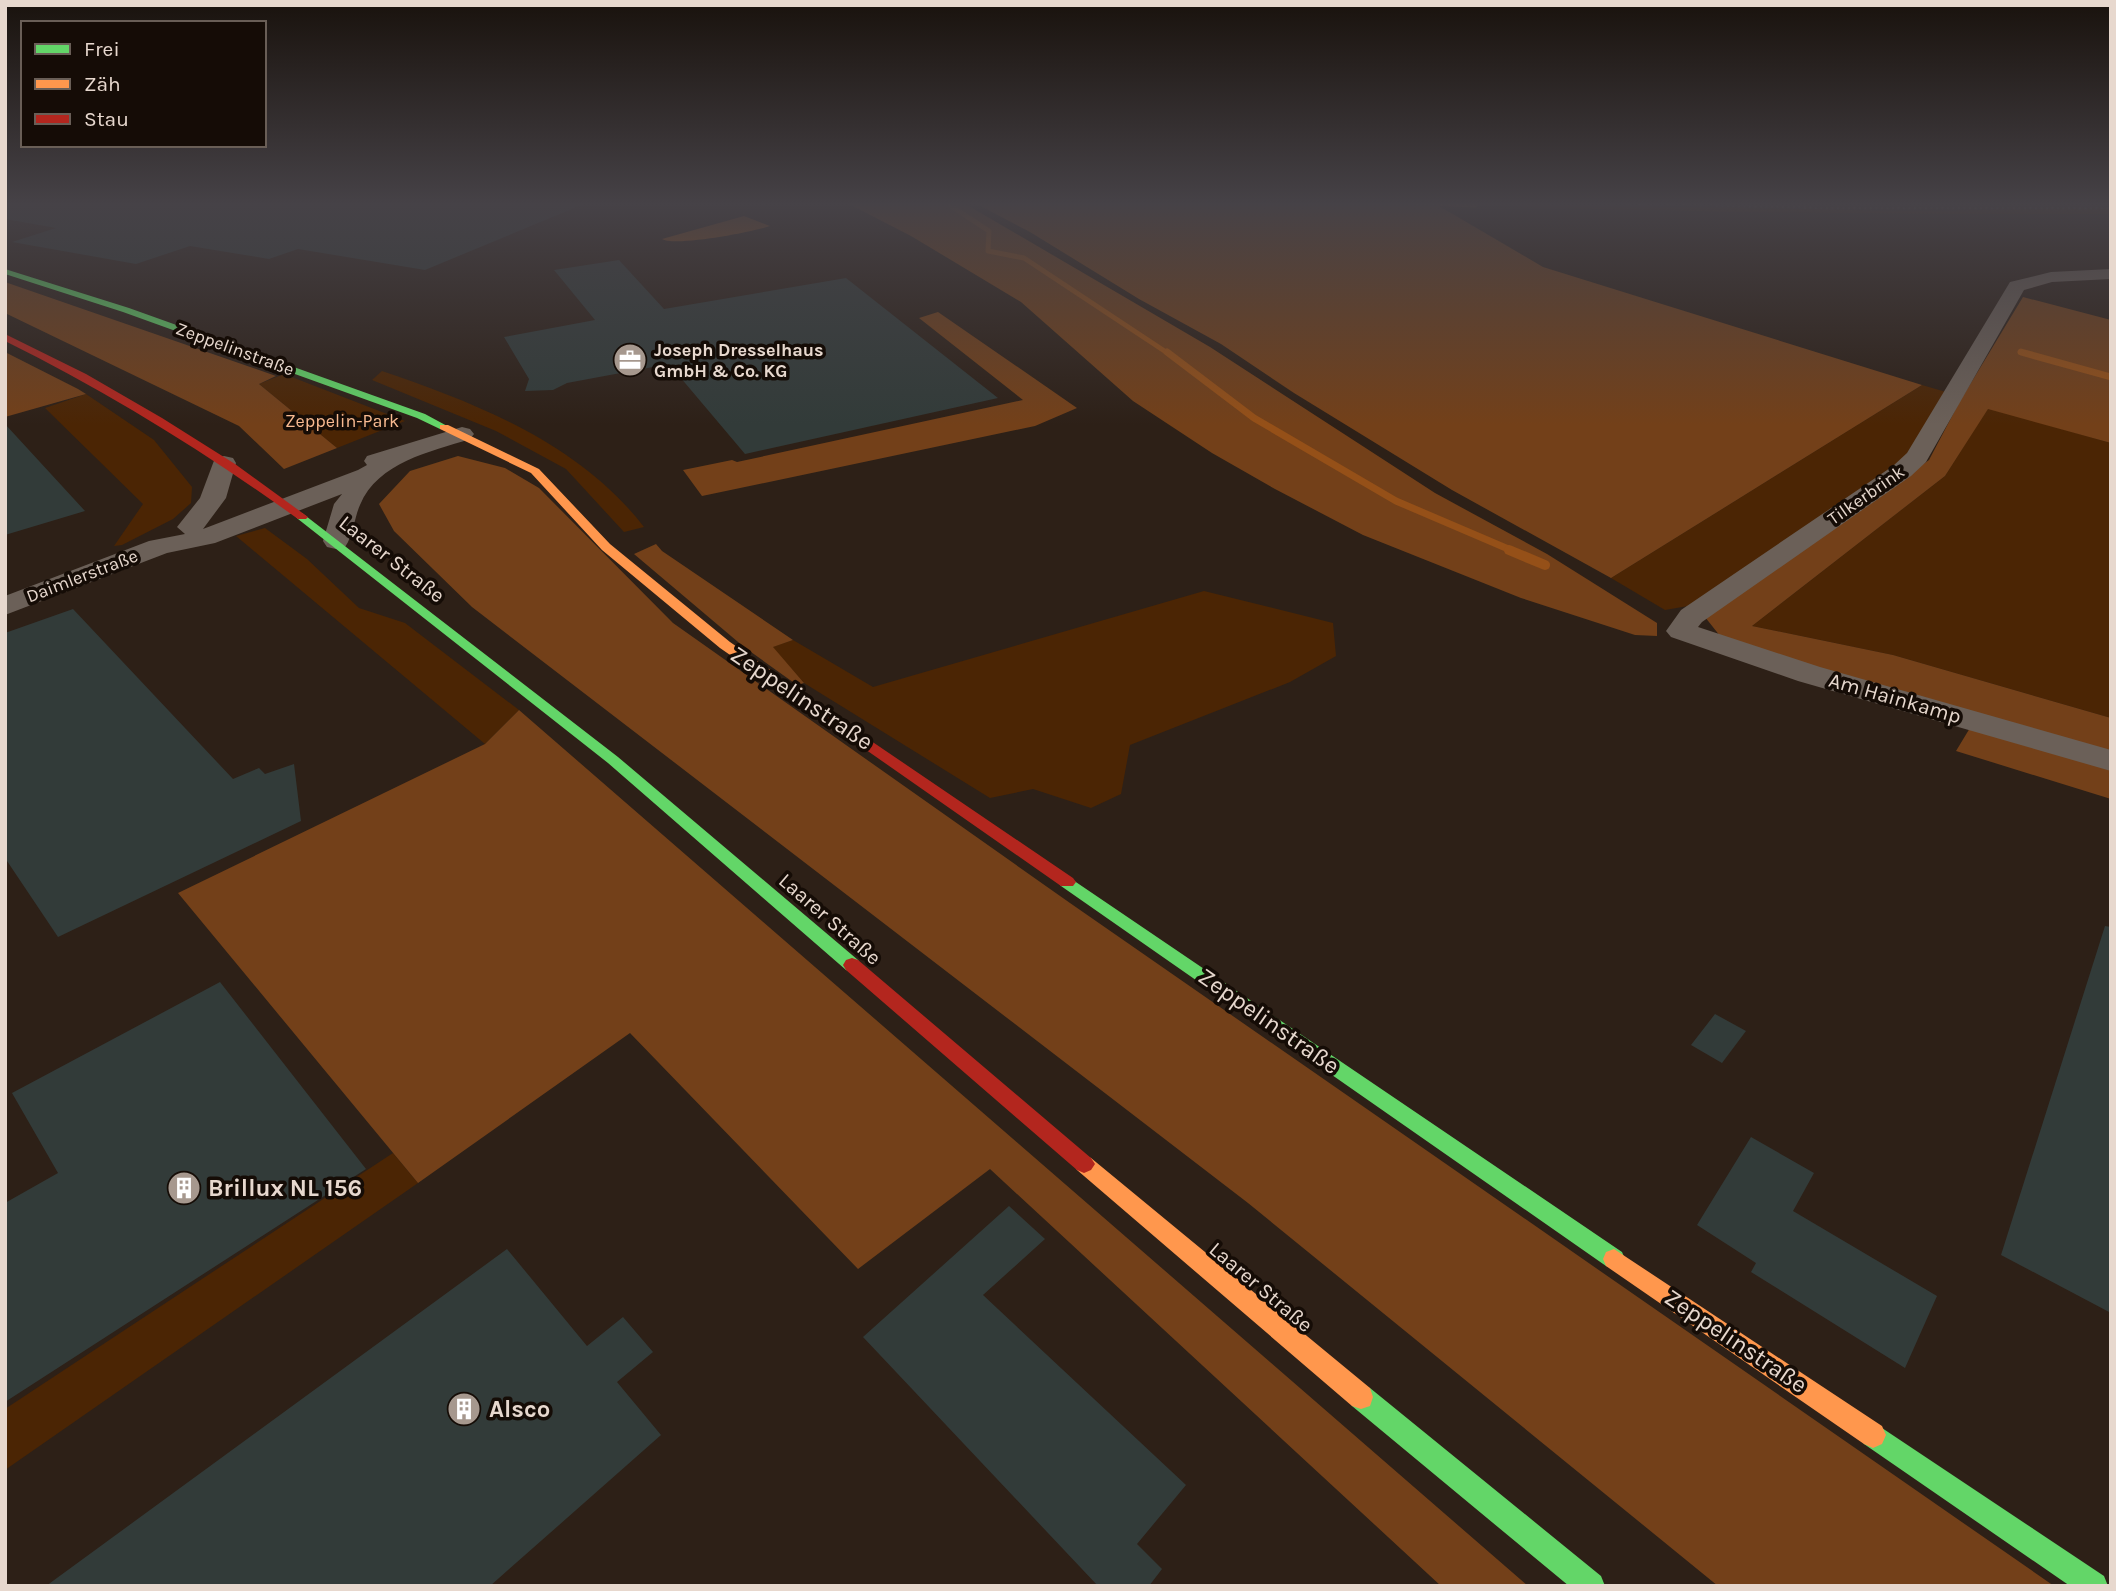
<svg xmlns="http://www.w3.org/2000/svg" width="2116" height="1591" font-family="Karla,sans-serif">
	<rect width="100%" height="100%" fill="#2d2017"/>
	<path fill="#4b2504" d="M1409,202L1910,211L2111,208V214C1877,214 1643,213 1409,202Z
		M382,371C479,404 580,444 644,527L624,532L566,469L496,431L372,380Z
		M284,374L405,421L337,448L259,384Z
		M1922,385L1946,392L1907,454L1891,471L1688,606L1665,610L1611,578Z
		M86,394L154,440L192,487L191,503L173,519L122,545L114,546L143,504L45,408Z
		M1988,408L2111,443V718L1893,655L1752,626L1945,476Z
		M265,528L307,559L359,608L405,623L519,710L485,744L236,536Z
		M1204,591L1333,623L1336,656L1290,682L1130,745L1121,794L1091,808L1033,789L990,798L804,683L772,647L793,640L873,687Z
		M393,1153L418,1183L5,1470V1409Z"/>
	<path fill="#734019" d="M845,202H962L1210,347L1435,493L1547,554L1657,623V636L1635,635L1521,598L1363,535L1275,489L1212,453L1133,401L1021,302L911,236Z
		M973,202L1434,203L1543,267L1922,385L1611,578L1452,490L1294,393L1221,344L1139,299L1030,232Z
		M5,282L276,376L259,384L337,448L284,469L239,426L5,313Z
		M2023,297L2111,320V443L1988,409L1945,476L1752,626L1893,655L2111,718V799L1956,751L1976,718L1724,641L1705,617L1929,460L1960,401Z
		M938,312L1077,408L1035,426L702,496L683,470L732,460L737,462L1023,400L919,318Z
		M5,352L78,389L86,394L5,417Z
		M458,456L505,468L539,488L673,623L1070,903L2054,1586H1718L1248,1203L472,607L394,531L379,504L410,471Z
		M656,544L662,551L793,640L773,647L804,683L797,685L744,647L634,554Z
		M519,710L1528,1586H1441L990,1169L858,1269L630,1033L418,1183L178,893L485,744Z"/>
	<path fill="#955018" d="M744,216L770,226C753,232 675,247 662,239Z"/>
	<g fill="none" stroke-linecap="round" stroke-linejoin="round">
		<path stroke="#955018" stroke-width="5" d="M945,202L989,231L988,251L1024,258L1169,354
			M1407,202L1475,205
			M2021,352L2028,354"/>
		<path stroke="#955018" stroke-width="7" d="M1167,352L1254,418L1396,501L1513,551
			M2021,352L2111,377"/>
		<path stroke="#955018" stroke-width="10" d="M1509,550L1545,565"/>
	</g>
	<path fill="#323b39" d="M5,202H586V203L425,270L298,249L269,259L190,246L136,264L12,242L56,228L5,219Z
		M619,260L664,309L846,278L998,398L745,454L669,364L567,383L553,390L525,391L529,379L504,337L595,320L554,270Z
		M5,424L85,511L5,535Z
		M73,609L233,779L259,768L265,774L294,764L301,821L58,937L5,858V633Z
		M2105,926L2111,927V1313L2001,1255Z
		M220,982L366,1169L5,1402V1203L58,1173L12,1093Z
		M1715,1014L1746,1031L1722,1063L1691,1045Z
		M1751,1137L1814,1173L1793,1211L1937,1296L1905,1368L1751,1272L1756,1263L1697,1225Z
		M1009,1206L1045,1239L983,1295L1186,1485L1137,1544L1162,1569L1149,1586H1098L863,1337Z
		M507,1249L587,1346L623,1317L653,1352L617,1382L661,1435L490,1586H46Z"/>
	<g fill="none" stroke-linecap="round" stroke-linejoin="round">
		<path fill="#6b6058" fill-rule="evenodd" d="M2111,269V279L2052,282L2024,290L1926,462L1911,476L1702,622L1698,627L1820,667L2111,750V771L1798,681L1671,637L1666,631L1681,610L1893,466L1907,453L2010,282L2051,272Z
			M462,427L470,429L474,434L470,439C430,452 378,462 360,505C354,518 354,534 345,547L336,549L327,547L323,541L334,504L342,494L215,543L167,553L5,615V596L149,541L185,534L177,527L200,498L215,458L224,456L233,458L236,463L226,498L203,529L358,470L367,465L364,461L367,456Z"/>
		<path fill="#63d668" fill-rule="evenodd" d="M5,269L129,308L425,414L449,427L440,429L417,418L123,312L5,274Z
			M302,513L618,757L858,960L861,965L858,970L852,972L846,970L608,763L298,519L296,517Z
			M1067,876L1622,1252L1625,1259L1622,1266L1614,1269L1606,1266L1061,886L1058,882L1061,878Z
			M1361,1385L1370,1388L1601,1576L1605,1586H1569L1352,1406L1349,1397L1352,1388Z
			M1873,1422L2104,1576L2108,1586H2070L1864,1444L1860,1435L1864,1426Z"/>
		<path fill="#ff974d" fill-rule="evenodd" d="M440,425H448L539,469L610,544L730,642L776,674L778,677L776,680H766L720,648L602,550L531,473L440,429Z
			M1084,1155L1091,1158L1370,1388L1373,1397L1370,1406L1361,1409L1352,1406L1077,1170L1073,1164L1077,1158Z
			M1614,1249L1882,1426L1886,1435L1882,1444L1873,1448L1864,1444L1606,1266L1603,1259L1606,1252Z"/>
		<path fill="#b3261e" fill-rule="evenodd" d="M5,334L86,374L162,418L235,464L308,517L306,519H298C205,452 108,392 5,341Z
			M771,673L1073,878L1076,882L1073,886H1061L766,680L764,677L766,674Z
			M852,958L858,960L1091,1158L1095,1164L1091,1170L1084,1173L1077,1170L846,970L843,965L846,960Z"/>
		<path stroke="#645a52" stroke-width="2.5" stroke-dasharray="2 3.5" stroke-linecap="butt" d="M1562,202L1829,208H2111"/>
	</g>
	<linearGradient id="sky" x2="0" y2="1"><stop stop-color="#19120d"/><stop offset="0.48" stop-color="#464247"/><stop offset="1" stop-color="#464247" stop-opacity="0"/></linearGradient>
	<rect width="2116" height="425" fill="url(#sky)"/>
	<defs>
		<symbol id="office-disc" viewBox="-11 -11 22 22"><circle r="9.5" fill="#a6988e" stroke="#150c06"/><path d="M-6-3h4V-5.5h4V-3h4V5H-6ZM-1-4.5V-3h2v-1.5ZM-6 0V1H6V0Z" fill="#fff"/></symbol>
		<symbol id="building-disc" viewBox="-11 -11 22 22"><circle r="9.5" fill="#a6988e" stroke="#150c06"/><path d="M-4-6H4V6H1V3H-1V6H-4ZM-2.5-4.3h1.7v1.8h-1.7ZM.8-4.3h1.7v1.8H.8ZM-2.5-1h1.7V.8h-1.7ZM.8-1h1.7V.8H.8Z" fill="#fff"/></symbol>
	</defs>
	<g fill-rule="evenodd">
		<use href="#office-disc" x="611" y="341" width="38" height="38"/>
		<use href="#building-disc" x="165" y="1169" width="38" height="38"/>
		<use href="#building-disc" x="445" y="1390" width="38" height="38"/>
	</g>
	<g text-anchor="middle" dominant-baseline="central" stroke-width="7" stroke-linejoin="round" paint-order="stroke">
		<g font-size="18" fill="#e7d8ce" stroke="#150c06">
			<text transform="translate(235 349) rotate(20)">Zeppelinstraße</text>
			<text transform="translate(1866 495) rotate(-35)">Tilkerbrink</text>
			<text transform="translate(82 576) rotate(-21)">Daimlerstraße</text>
		</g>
		<g font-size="18" font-weight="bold" fill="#e7d8ce" stroke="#150c06" text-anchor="start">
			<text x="654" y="350">Joseph Dresselhaus<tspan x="654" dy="21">GmbH &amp; Co. KG</tspan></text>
		</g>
		<g font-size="18" fill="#f8ba91" stroke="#150c06">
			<text x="342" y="421">Zeppelin-Park</text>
		</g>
		<g font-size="21" fill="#e7d8ce" stroke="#150c06">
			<text transform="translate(392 559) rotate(38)">Laarer Straße</text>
			<text transform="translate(1895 698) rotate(16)">Am Hainkamp</text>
			<text transform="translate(830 919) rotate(41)">Laarer Straße</text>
			<text transform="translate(1261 1287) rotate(40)">Laarer Straße</text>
		</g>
		<g font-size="24" fill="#e7d8ce" stroke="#150c06">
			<text transform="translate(802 698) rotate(34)">Zeppelinstraße</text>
			<text transform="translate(1269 1021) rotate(35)">Zeppelinstraße</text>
			<text transform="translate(1736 1341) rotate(34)">Zeppelinstraße</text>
		</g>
		<g font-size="24" font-weight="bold" fill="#e7d8ce" stroke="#150c06" text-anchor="start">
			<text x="208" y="1188">Brillux NL 156</text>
			<text x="489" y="1409">Alsco</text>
		</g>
	</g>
	<rect width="2116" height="1591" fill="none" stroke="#e7d8ce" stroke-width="14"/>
	<rect x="21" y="21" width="245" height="126" fill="#150c06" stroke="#695e56" stroke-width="2"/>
	<rect x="35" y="44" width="35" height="10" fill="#63d668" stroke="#695e56" stroke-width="2"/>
	<text x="84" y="56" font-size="21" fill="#e7d8ce">Frei</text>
	<rect x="35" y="79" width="35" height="10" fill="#ff974d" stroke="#695e56" stroke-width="2"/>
	<text x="84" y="91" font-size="21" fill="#e7d8ce">Zäh</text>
	<rect x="35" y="114" width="35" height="10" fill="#b3261e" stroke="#695e56" stroke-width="2"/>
	<text x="84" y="126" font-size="21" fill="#e7d8ce">Stau</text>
</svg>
